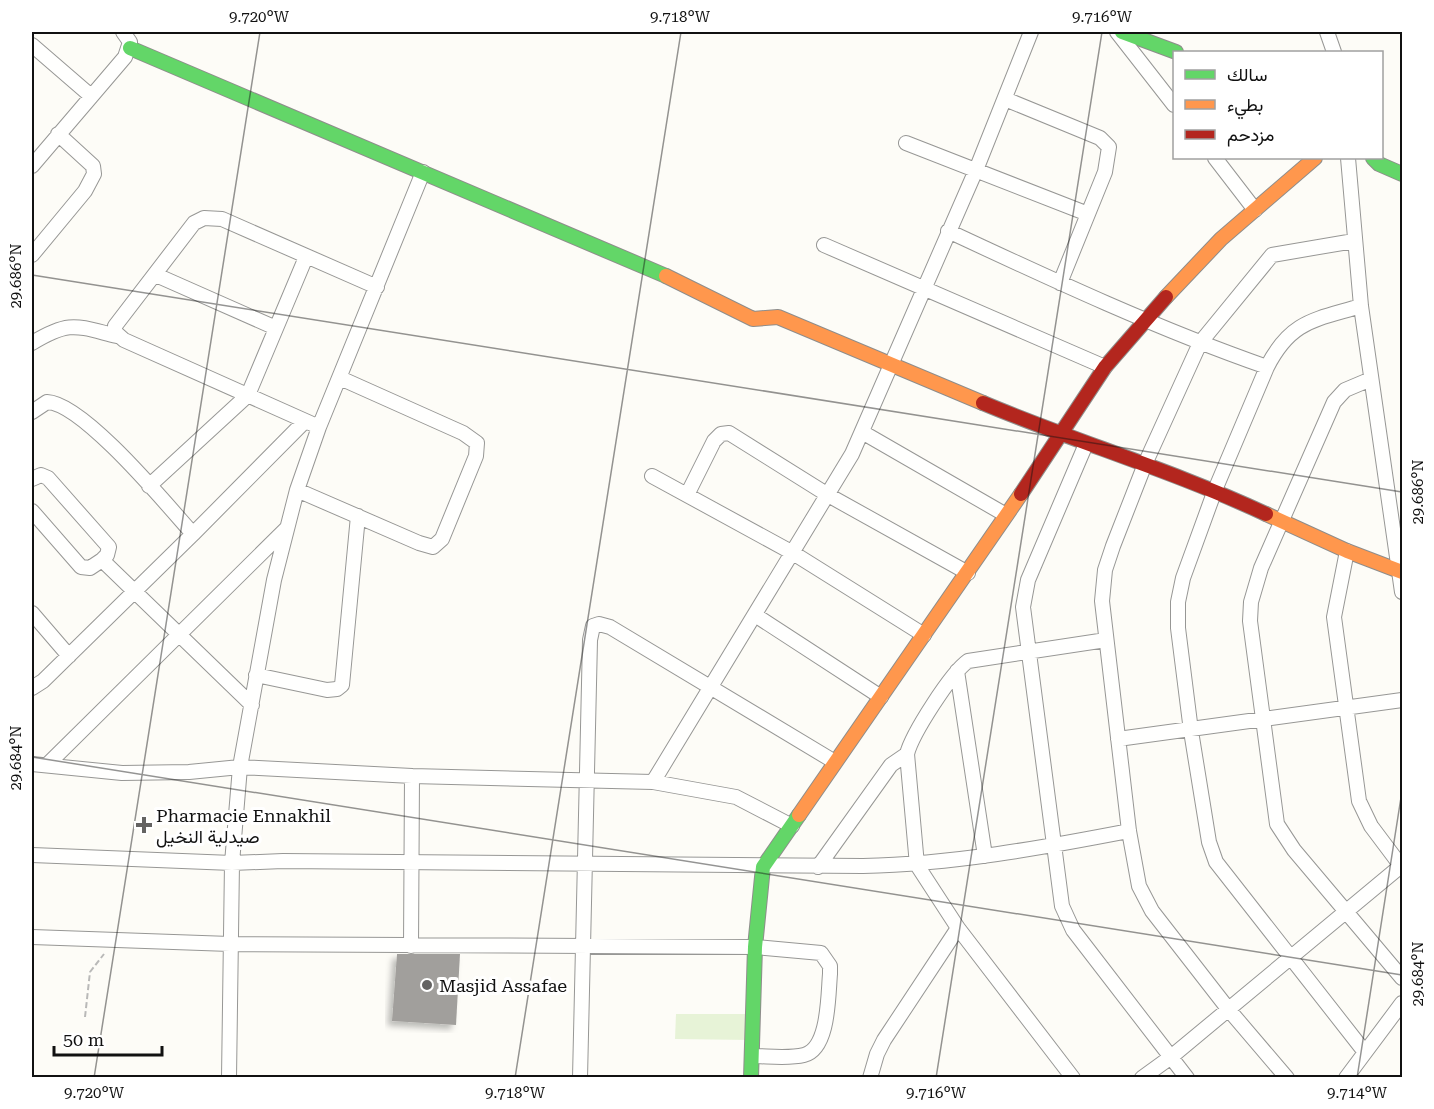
<svg xmlns="http://www.w3.org/2000/svg" width="1434" height="1109" font-family="'Roboto Serif',Vazirmatn,serif">
	<defs>
		<filter id="shadow"><feDropShadow dx="-4.5" dy="4.5" stdDeviation="3" flood-color="#0004"/></filter>
	</defs>
	<rect width="100%" height="100%" fill="#fdfcf7"/>
	<path fill="#e7f3d7" d="M676,1014H751L750,1040L675,1039Z"/>
	<path fill="#a19f9c" filter="url(#shadow)" d="M397,954H460L456,1025L392,1021Z"/>
	<g fill="none" stroke-linecap="round" stroke-linejoin="round">
		<defs>
			<path id="street" d="M1117,32L1174,105
				M1327,32L1334,52
				M32,45L91,96
				M1005,99L1100,138L1109,147L1105,172L1060,283
				M906,143L1088,214
				M1215,158L1255,210
				M1348,158L1361,306L1402,592
				M32,166L125,57L130,42L123,32
				M948,231C1053,280 1158,329 1267,367L1215,490L1183,578L1178,602V628L1191,731L1209,842L1216,862L1364,1051
				M824,245L1105,367
				M32,255L85,191L94,174L93,166L58,134
				M156,275L276,328
				M32,343C70,320 76,326 117,336
				M1267,367C1291,320 1315,320 1361,306
				M1371,379L1345,390L1334,402L1261,568L1251,602L1250,621L1277,824L1294,850L1402,978
				M32,412L47,402C83,403 167,505 193,534L43,681L32,688
				M319,427L124,340L115,332V326L194,223L204,218L222,219L377,287
				M862,432L1006,515
				M1086,444L1028,580L1023,607L1062,906L1073,930L1187,1078
				M652,476L793,553L924,635
				M32,479L41,475L48,478L109,547L107,555L102,560
				M149,486L248,395L306,257
				M297,490L419,543L433,547L442,539L476,456L477,443L463,433L340,378
				M687,495L714,441L721,434L729,433L828,495L968,573
				M32,511L81,567L90,568L102,560L252,705
				M193,534L304,422
				M1347,551L1334,617L1359,801L1371,826L1401,866
				M32,613L69,656
				M755,615L881,697
				M957,671L985,856
				M256,675L327,690L337,689L342,685L358,516
				M1118,739L1402,700
				M32,764L122,773L189,772L240,767L412,776
				M48,764L286,529
				M653,782L852,454L976,170L1031,32
				M32,855L232,863L283,861L863,866C953,864 1041,848 1129,831
				M818,867L891,765L907,754
				M32,937L230,944L755,947L821,953L830,966V974C828,996 829,1049 804,1055C788,1059 768,1056 752,1056
				M411,946L412,776L653,782L736,797L792,826
				M229,1078L232,863L240,767L274,580L297,490L319,427L423,172
				M580,1078L590,640L593,626L599,624L610,627L835,762
				M870,1078L877,1054L884,1040L958,928
				M1073,1078L958,928L917,865L907,754C912,734 951,673 968,661L1106,640
				M1142,1078L1171,1057L1402,865
				M1287,1078L1229,1010L1152,911L1139,886L1129,831L1102,601L1105,570L1113,546L1145,464L1200,343L1272,255L1354,241
				M1346,1078L1402,1003"/>
			<path id="fast" d="M1122,32L1176,52
				M130,48L666,276
				M1373,158L1379,164L1402,174
				M751,1078L755,947L763,867L799,815"/>
			<path id="slow" d="M666,276L753,319L778,317L983,403
				M1166,297L1221,239L1315,158
				M1266,514L1347,551L1402,572
				M799,815L1021,494"/>
			<path id="jam" d="M983,403C1076,442 1174,471 1266,514
				M1021,494L1105,367L1166,297"/>
		</defs>
		<use href="#street" stroke="#979795" stroke-width="16"/>
		<use href="#fast" stroke="#8e8d8b" stroke-width="16"/>
		<use href="#slow" stroke="#8e8d8b" stroke-width="16"/>
		<use href="#jam" stroke="#8e8d8b" stroke-width="16"/>
		<path stroke="#b9b9b8" stroke-width="2" stroke-dasharray="6 3" stroke-linecap="butt" d="M85,1017L90,972L104,954"/>
		<use href="#street" stroke="#fffffe" stroke-width="14"/>
		<use href="#fast" stroke="#63d668" stroke-width="14"/>
		<use href="#slow" stroke="#ff974d" stroke-width="14"/>
		<use href="#jam" stroke="#b3261e" stroke-width="14"/>
	</g>
	<path fill="none" stroke="#111" stroke-width="1.5" stroke-opacity="0.45" d="M32,275L1402,492M32,757L1402,975M94,1078L260,32M515,1078L681,32M936,1078L1102,32M1357,1078L1402,791"/>
	<g fill="#646362" stroke="#fff" stroke-width="2">
		<path d="M141 816h6v6h6v6h-6v6h-6v-6h-6v-6h6z"/>
		<circle cx="427" cy="985" r="6"/>
	</g>
	<g text-anchor="middle" dominant-baseline="central" stroke-width="6" stroke-linejoin="round" paint-order="stroke">
		<g font-size="18" fill="#111" stroke="#fff" text-anchor="start">
			<text x="156" y="815">Pharmacie Ennakhil<tspan x="156" dy="21">صيدلية النخيل</tspan></text>
			<text x="439" y="985">Masjid Assafae</text>
		</g>
	</g>
	<rect width="1434" height="1109" fill="none" stroke="#ffffff" stroke-width="66"/>
	<rect x="1173" y="51" width="210" height="108" fill="#ffffff" stroke="#a0a0a0" stroke-width="1.5"/>
	<rect x="1185" y="70" width="30" height="9" fill="#63d668" stroke="#a0a0a0" stroke-width="1.5"/>
	<text x="1227" y="81" font-size="18" fill="#111111">سالك</text>
	<rect x="1185" y="100" width="30" height="9" fill="#ff974d" stroke="#a0a0a0" stroke-width="1.5"/>
	<text x="1227" y="111" font-size="18" fill="#111111">بطيء</text>
	<rect x="1185" y="130" width="30" height="9" fill="#b3261e" stroke="#a0a0a0" stroke-width="1.5"/>
	<text x="1227" y="141" font-size="18" fill="#111111">مزدحم</text>
	<path d="M54 1046v9h108v-9" fill="none" stroke="#111111" stroke-width="3"/>
	<text x="63" y="1046" font-size="18" fill="#111111" stroke="#ffffff" stroke-width="4.5" paint-order="stroke">50 m</text>
	<rect x="33" y="33" width="1368" height="1043" fill="none" stroke="#111" stroke-width="2"/>
	<g font-size="15" text-anchor="middle" fill="#111">
		<text x="259" y="22">9.720°W</text>
		<text x="680" y="22">9.718°W</text>
		<text x="1102" y="22">9.716°W</text>
		<text transform="translate(16 276) rotate(-90)" y="5">29.686°N</text>
		<text transform="translate(1418 492) rotate(-90)" y="5">29.686°N</text>
		<text transform="translate(16 758) rotate(-90)" y="5">29.684°N</text>
		<text transform="translate(1418 974) rotate(-90)" y="5">29.684°N</text>
		<text x="94" y="1098">9.720°W</text>
		<text x="515" y="1098">9.718°W</text>
		<text x="936" y="1098">9.716°W</text>
		<text x="1357" y="1098">9.714°W</text>
	</g>
</svg>
